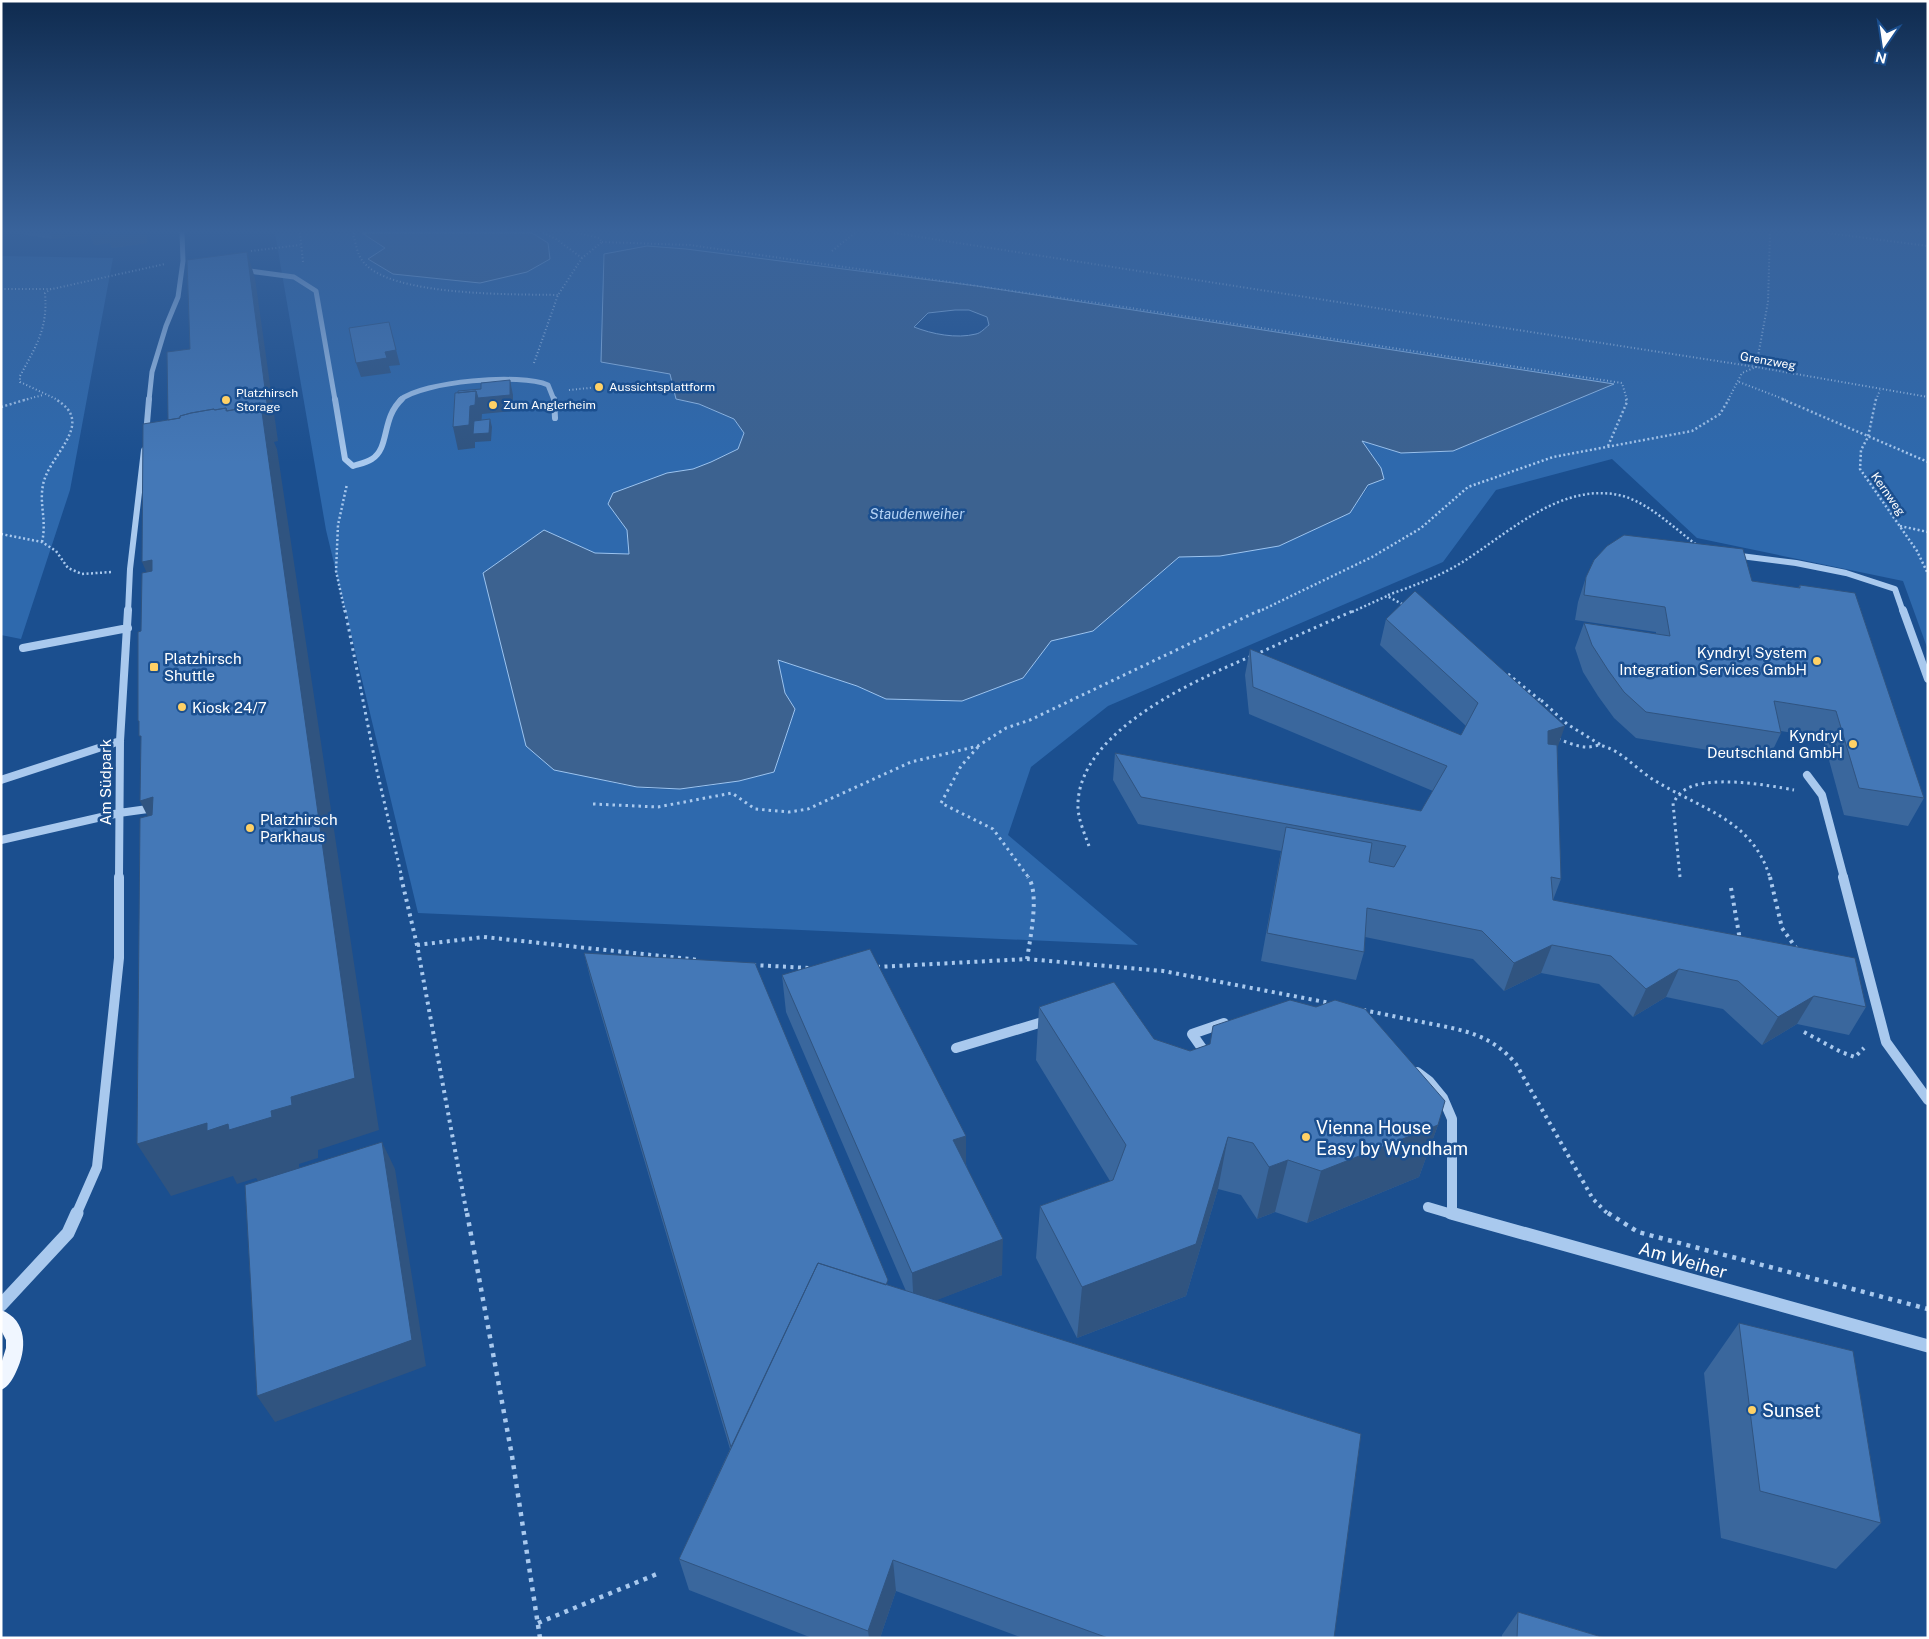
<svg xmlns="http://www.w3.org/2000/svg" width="1929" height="1639" font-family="'Public Sans',sans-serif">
	<rect width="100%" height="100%" fill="#1b4f8f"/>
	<path fill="#2e69ad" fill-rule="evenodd" d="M275,233H363L385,248L369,259L548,243L532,233H1928V650L1903,581L1697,538L1612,459L1496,490L1443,562L1108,706L1031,767L1008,835L1138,945L418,913L326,530ZM686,249L977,286L1613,384L1453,451L1401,453L1361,440L1381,468L1350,513L1220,556L1179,557L1093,631L1051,641L1023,678L962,701L886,699L857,686L778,660L785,693L795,709L774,772C730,783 682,794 636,787C623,785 611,782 598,779L544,530L595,553L629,554L627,530L608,504L667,473L693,469L711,462L738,449L744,433L734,419L699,404L676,399L670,374L604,272V255Z
		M1,256L113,258L70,490L21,639L1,635Z"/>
	<path fill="#3c6290" stroke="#9cc4f0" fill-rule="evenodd" d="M362,233H532L548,243L550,259L527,272L480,283L393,274L368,259L385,248Z
		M647,246L686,249L977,286L1614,384L1453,451L1401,453L1362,441L1381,468L1384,479L1368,485L1350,513L1279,546L1220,556L1179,557L1093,631L1051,641L1023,678L962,701L886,699L857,686L778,660L785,693L795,709L774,772L739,781L680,789L637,787L554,770L526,746L483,573L544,530L595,553L629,554L627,530L608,504L613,493L667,473L693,469L711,462L738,449L744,433L734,419L699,404L676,399L670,374L601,362L604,254ZM955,310H969L987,317L989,325C985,328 981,333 976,334C956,339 932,334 914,327L928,313Z"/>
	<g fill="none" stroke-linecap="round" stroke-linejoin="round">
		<path stroke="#a9c9ee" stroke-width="2" stroke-dasharray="1 2.5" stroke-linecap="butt" d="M300,233L303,262
			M354,233L353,235C356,243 357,254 362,260C386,297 516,294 558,295
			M543,233L556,239L582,258
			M894,233L1756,367L1928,397
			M1828,233L1928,246
			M602,242L690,245L1111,305L1622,383L1627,400
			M251,251L300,245
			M832,251L855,233
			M1,289H52L165,264
			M51,289L45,293C48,329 36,346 20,376V382L58,400
			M534,363L558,295L582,258L602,242L599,238L578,233
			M1739,382L1786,400
			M569,390L599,387
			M24,400L43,395
			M1728,400L1742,373L1756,367L1768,302L1770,233
			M1876,400L1880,390"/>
		<path stroke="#a9c9ee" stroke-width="2.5" stroke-dasharray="2 2.5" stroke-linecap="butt" d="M1782,399L1928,462
			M1876,399L1868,437L1861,450L1860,469L1917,551L1928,574
			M1,407L28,399
			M1608,446L1627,402L1626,399
			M1900,526L1928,532
			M1,534L42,542L56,551L68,568L82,574L112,572
			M42,542C47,520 39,505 43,485C48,455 98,423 55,399
			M1388,595C1413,586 1438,577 1461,563C1506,535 1556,486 1613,494C1645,498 1672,527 1697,545
			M345,612L336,571L338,525L347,484
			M1258,612L1372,557L1421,528L1468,487L1553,457L1692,431L1720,414L1729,399
			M1352,612L1387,596L1404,605"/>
		<path stroke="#a9c9ee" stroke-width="3" stroke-dasharray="2.5 4" stroke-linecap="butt" d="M345,610L377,771L402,878
			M1508,674L1540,700
			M1535,702L1541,700L1567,724L1601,745
			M1558,739C1567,742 1577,747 1588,747C1593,747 1598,744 1603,746C1622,751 1637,770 1654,780C1700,809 1753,819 1770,878
			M978,747L961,766L941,803L993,829L1029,878
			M593,804L658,807L732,793L755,809L789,812L808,809L911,762L978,746L1006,728L1030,720L1260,610
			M1089,846C1084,832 1077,817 1078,802C1082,727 1203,677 1261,652C1292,638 1323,624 1355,610
			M1680,877L1673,803C1676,799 1678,794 1683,791C1706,774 1767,785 1794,790"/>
		<path stroke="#a9c9ee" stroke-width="4" stroke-dasharray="3 4.5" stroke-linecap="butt" d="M401,877L417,945L467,1215
			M1770,877L1782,928L1796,948
			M1731,888L1740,940
			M417,945L484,937L699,960
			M1027,959C1030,939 1040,893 1028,877
			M753,965L809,968
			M877,967L1027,959L1163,971L1330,1003
			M1363,1010C1384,1014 1406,1019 1427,1023C1463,1030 1491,1034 1516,1064L1593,1199L1609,1215
			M1804,1032L1841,1052L1855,1057L1864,1048"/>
		<path stroke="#a9c9ee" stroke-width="4.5" stroke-dasharray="4 5.5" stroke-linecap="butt" d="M467,1213L512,1456L540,1638
			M1608,1213L1638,1232L1928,1309
			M538,1623L657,1574"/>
		<path stroke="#a9c9ee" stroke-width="5" d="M242,270L294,277L316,291L335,400
			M149,400L152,372L166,326L178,297L183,261L182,233
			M400,400C423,381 521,373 548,385L554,400"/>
		<path stroke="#a9c9ee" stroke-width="6" d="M335,399L345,459L353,466C359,464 366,463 372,459C390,448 381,418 402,399
			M554,399L555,418
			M146,435L149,399
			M1733,555L1796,563L1846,573L1895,589L1903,612
			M128,612L130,569L144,450"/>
		<path stroke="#a9c9ee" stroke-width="8" d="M1903,610L1928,679
			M23,648L128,628
			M1807,775L1822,795L1844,878
			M1,780L120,741
			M1,840L119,813L155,808
			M119,878L120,741L128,610"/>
		<path stroke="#a9c9ee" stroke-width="10" d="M1843,877L1886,1042L1928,1100
			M956,1048L1049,1020
			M1204,1051L1192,1034L1224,1023
			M1417,1072L1429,1081L1443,1098L1452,1119V1214
			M1428,1207L1455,1215
			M76,1215L97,1167L119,958V877"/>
		<path stroke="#a9c9ee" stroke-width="13" d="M1451,1213L1928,1346
			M1,1305L68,1233L77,1213"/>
		<path fill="#f0f6ff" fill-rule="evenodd" d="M1,1310C28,1320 27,1350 16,1372C12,1380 9,1386 1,1390V1364L6,1348V1340L1,1330Z"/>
	</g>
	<path fill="#3a679d" d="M15,233H147V243L112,248L110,243L94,245L90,234L52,239Z
		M1586,577L1752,581L1798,588L1800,585L1924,798L1908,826L1844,815L1823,738L1781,731V733L1768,760L1636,738L1614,718L1598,696L1583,672L1575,648L1584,623L1656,634V632L1575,620L1578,602Z
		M1386,619L1557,749L1561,879L1553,900L1866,1007L1849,1035L1797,1024L1762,1045L1723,1009L1666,997L1633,1017L1599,984L1541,973L1504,991L1473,959L1365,937L1364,952L1356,980L1261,961L1281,851L1138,824L1113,780L1115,753L1421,811L1433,791L1249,714L1245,675L1250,649L1461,735L1466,726L1380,645Z
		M584,953L888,1285L906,1291L786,1012L782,975L966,1136V1164L1002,1275L936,1300L1334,1638H1023L896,1591L880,1638H812L689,1590L679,1559L730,1449L591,981Z
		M1039,1007L1154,1039L1190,1051L1316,1007L1438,1125L1419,1177L1307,1223L1275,1212L1257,1219L1241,1195L1218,1189L1186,1296L1077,1338L1036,1258L1040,1206L1110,1181L1036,1060Z
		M1739,1323L1881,1523L1836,1569L1721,1538L1704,1373Z
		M1518,1612L1605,1638H1502V1635Z"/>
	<path fill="#305480" d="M50,233H147V243L112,248L110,243L94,245L90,234L52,239Z
		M247,252L255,278L278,441L274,442L277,449L379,1130L318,1150V1158L299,1164V1170L259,1182L256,1178L237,1184L233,1176L171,1196L137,1144Z
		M389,322L400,365L389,366L391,373L361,377L356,363Z
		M510,380L513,395V411L482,414L481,428L490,419L492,427L491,441L475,442V448L458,450L453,427L461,416L476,391Z
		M152,560L163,610L142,562Z
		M1565,726L1556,752L1539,758L1548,731Z
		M153,797L166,853L140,801Z
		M1552,945L1541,973L1504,991L1514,963Z
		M1679,969L1666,997L1633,1017L1646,989Z
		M1814,996L1797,1024L1762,1045L1778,1017Z
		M1438,1125L1419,1177L1307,1223L1321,1171Z
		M966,1136V1172L953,1140Z
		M1228,1137L1218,1189L1186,1296L1077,1338L1082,1287Z
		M382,1142L395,1169L426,1366L275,1422L257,1396Z
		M1288,1160L1275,1212L1257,1219L1269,1167Z
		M1003,1239L1002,1275L914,1309L912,1273Z
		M893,1560L896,1591L880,1638H869L868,1631Z"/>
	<path fill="#4478b7" stroke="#305480" d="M107,233H123L107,235Z
		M247,252L268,411L262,412L261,405L227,411L226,408L215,410L214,409L191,413L180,416V418L168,420L167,352L190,349L187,260Z
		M389,322L396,350L385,352L387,358L356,363L349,328Z
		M510,380V395L478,398L476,391L458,393V391L481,389V383Z
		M476,391L475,405L470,406L469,425L453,427L455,393Z
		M261,405L355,1078L291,1097L292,1105L271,1111L272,1117L229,1130L228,1124L207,1131V1123L137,1144L140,818L152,815L153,797L140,801L141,736H139V721H138V632L141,631L142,573L152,571V560L142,562L143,424L180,418V416L191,413L214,409V410L226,408V411Z
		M490,419L489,433L473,434L474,421Z
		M1624,535L1743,549L1752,581L1800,588V585L1855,593L1924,798L1859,788L1836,711L1774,701L1781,733L1646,712L1624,692L1608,670L1592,645L1584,623L1670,636L1665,607L1584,595L1586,577L1594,560L1607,546Z
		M1415,591L1565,726L1548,731V744L1557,745L1561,879L1551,877L1553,900L1855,958L1866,1007L1814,996L1778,1017L1738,981L1679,969L1646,989L1611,956L1552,945L1514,963L1482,931L1367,908L1364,952L1267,933L1286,827L1372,843L1369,862L1394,867L1406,846L1141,797L1115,753L1421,811L1447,766L1253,687L1250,649L1461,735L1478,703L1386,619Z
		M870,949L966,1136L953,1140L1003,1239L912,1273L782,975Z
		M584,953L755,963L888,1280L886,1285L818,1263L731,1447Z
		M1114,982L1154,1039L1190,1051L1210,1044L1213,1026L1290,1000L1316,1007L1335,1000L1365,1009L1445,1101L1438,1125L1321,1171L1288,1160L1269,1167L1253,1143L1228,1137L1196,1244L1082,1287L1040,1206L1113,1180L1126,1145L1039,1007Z
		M382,1142L412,1340L257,1396L245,1185Z
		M818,1263L1361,1434L1334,1638H1108L893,1560L868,1631L679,1559Z
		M1739,1323L1853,1351L1881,1523L1760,1491Z
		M1518,1612L1605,1638H1517Z"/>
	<linearGradient id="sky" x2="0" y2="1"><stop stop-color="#0f2b4f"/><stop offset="0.5" stop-color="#39639b"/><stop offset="1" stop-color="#39639b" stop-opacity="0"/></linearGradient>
	<rect width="1929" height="462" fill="url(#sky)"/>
	<g fill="#ffd166" stroke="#1b4f8f" stroke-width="2">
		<circle cx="599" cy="387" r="5"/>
		<circle cx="226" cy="400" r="5"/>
		<circle cx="493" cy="405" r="5"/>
		<circle cx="1817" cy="661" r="5"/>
		<rect x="149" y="662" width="10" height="10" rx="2.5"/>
		<circle cx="182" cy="707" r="5"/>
		<circle cx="1853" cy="744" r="5"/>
		<circle cx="250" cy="828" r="5"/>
		<circle cx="1306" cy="1137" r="5"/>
		<circle cx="1752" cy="1410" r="5"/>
	</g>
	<g text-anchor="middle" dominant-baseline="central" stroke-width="5" stroke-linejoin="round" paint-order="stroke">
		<g font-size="12" fill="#fff" stroke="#1b4f8f">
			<text transform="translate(1768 361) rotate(10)">Grenzweg</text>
			<text transform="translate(1888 494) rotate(55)">Kernweg</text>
		</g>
		<g font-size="12" fill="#fff" stroke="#1b4f8f" text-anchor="start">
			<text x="609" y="387">Aussichtsplattform</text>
			<text x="236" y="393">Platzhirsch<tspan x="236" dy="14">Storage</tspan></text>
			<text x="503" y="405">Zum Anglerheim</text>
		</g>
		<g font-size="14" font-style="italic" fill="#b5d3f5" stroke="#1b4f8f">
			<text x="917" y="514">Staudenweiher</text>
		</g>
		<g font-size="15" fill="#fff" stroke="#1b4f8f" text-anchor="start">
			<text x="1807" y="652" text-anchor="end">Kyndryl System<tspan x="1807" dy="17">Integration Services GmbH</tspan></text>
			<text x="164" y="658">Platzhirsch<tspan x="164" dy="17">Shuttle</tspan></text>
			<text x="192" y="707">Kiosk 24/7</text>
			<text x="1843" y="735" text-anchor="end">Kyndryl<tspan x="1843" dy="17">Deutschland GmbH</tspan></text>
			<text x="260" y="819">Platzhirsch<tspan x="260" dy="17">Parkhaus</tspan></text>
		</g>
		<g font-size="15" fill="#fff" stroke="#1b4f8f">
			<text transform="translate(105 782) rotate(-90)">Am Südpark</text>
		</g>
		<g font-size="18" fill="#fff" stroke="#1b4f8f" text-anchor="start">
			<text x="1316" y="1127">Vienna House<tspan x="1316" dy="21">Easy by Wyndham</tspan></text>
			<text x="1762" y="1410">Sunset</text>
		</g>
		<g font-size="18" fill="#fff" stroke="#1b4f8f">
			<text transform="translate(1683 1260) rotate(16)">Am Weiher</text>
		</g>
	</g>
	<rect width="1929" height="1639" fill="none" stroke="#ffffff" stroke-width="5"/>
	<g transform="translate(1884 45) rotate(193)" stroke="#1b4f8f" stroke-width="4" paint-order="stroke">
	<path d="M0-4L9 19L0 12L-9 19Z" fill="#ffffff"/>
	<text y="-8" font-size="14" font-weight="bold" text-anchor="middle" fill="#ffffff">N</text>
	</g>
</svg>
